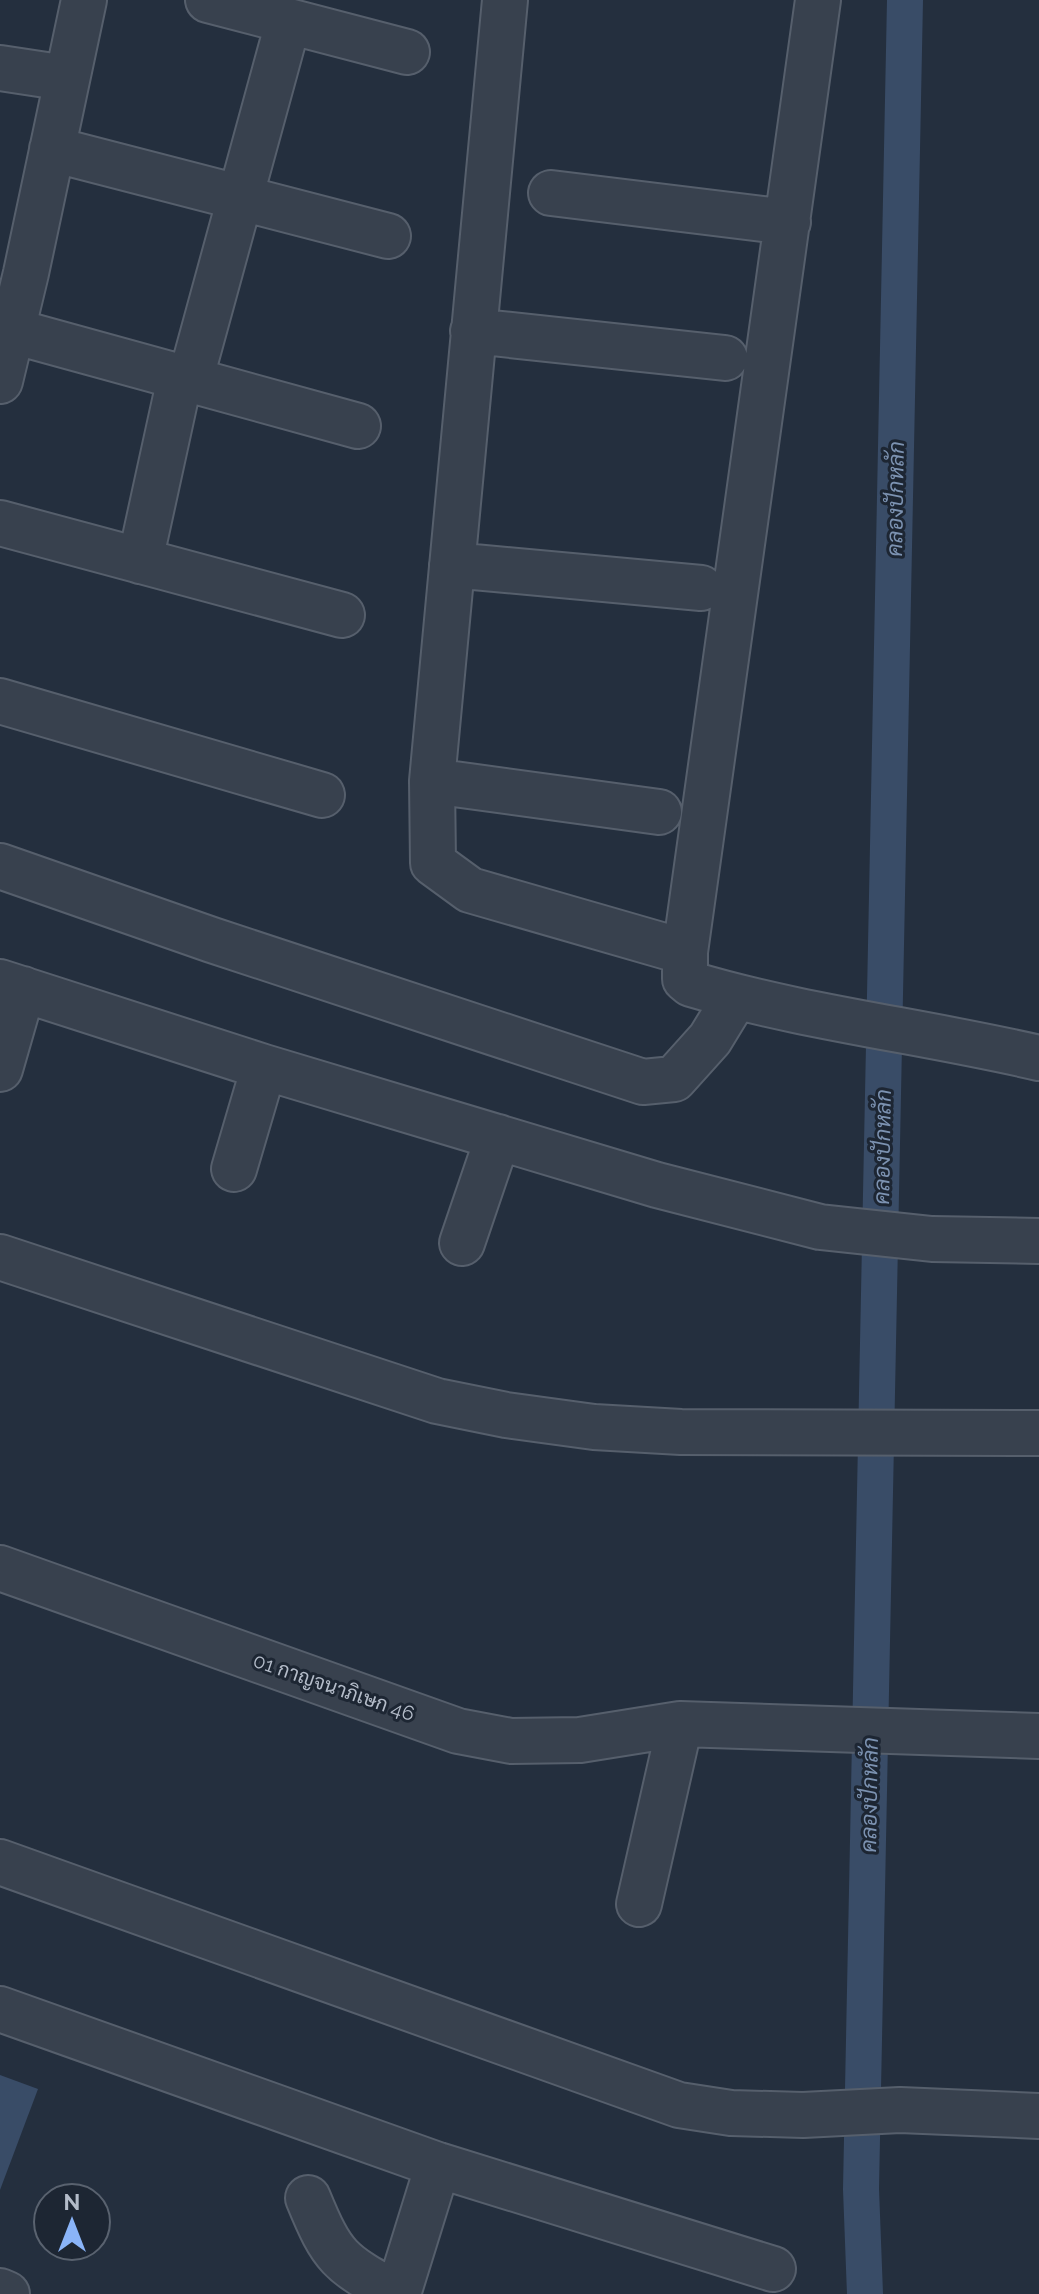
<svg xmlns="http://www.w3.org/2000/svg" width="1039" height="2294" font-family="Raleway,Sarabun,sans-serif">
	<rect width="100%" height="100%" fill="#242f3e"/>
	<path fill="#394c67" d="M0,2075L38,2089L0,2190Z"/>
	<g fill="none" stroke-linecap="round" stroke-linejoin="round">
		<path stroke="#394c67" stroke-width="36" d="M865,2294L861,2189L905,0"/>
		<defs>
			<path id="minor" d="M208,0L407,52
				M505,0L432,781L433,863L470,890L685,952
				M818,0L685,952V979L691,984C805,1018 923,1031 1039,1058
				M0,68L66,78
				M52,149L388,236
				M551,193L788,222
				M13,331L358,426
				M473,331L725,358
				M0,381L26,273L84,0
				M190,381L288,23
				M0,523L342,615
				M140,561L180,378
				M452,565L701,588
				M0,701L322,795
				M432,781L659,812
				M0,866L212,940L643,1082L674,1079L710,1039L735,998
				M0,982L264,1067L657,1185L820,1227L932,1239L1039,1241
				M0,1069L23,989
				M234,1169L264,1067
				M462,1243L498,1137
				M0,1257L437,1401L506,1415L594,1427L681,1432L1039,1433
				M0,1568L458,1731L511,1741L580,1740L680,1724
				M0,1862L679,2105L731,2113L803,2115L900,2110L1039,2116
				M639,1904L680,1724L1039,1736
				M0,2009L438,2165L773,2269
				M308,2198C333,2259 339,2262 396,2294
				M0,2291L7,2294
				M398,2294L438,2165"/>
		</defs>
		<use href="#minor" stroke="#565f6c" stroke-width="48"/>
		<use href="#minor" stroke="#38414e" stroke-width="44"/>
	</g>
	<g text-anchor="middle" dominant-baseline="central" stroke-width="6" stroke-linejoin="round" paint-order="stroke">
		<g font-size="20" fill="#b4bcc9" stroke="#1d2633">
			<text transform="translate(334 1687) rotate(19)">01 กาญจนาภิเษก 46</text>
		</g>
		<g font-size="22" font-style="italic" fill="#7c92b1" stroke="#1d2633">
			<text transform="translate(895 499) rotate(-89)">คลองปักหลัก</text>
			<text transform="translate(882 1147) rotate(-89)">คลองปักหลัก</text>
			<text transform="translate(869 1795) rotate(-89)">คลองปักหลัก</text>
		</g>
	</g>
	<g transform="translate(72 2222)"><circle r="38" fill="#1d2633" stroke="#59626f" stroke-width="2"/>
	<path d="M0-6L14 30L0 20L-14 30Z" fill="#8ab4f8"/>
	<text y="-12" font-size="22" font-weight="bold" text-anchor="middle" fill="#b4bcc9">N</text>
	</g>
</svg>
